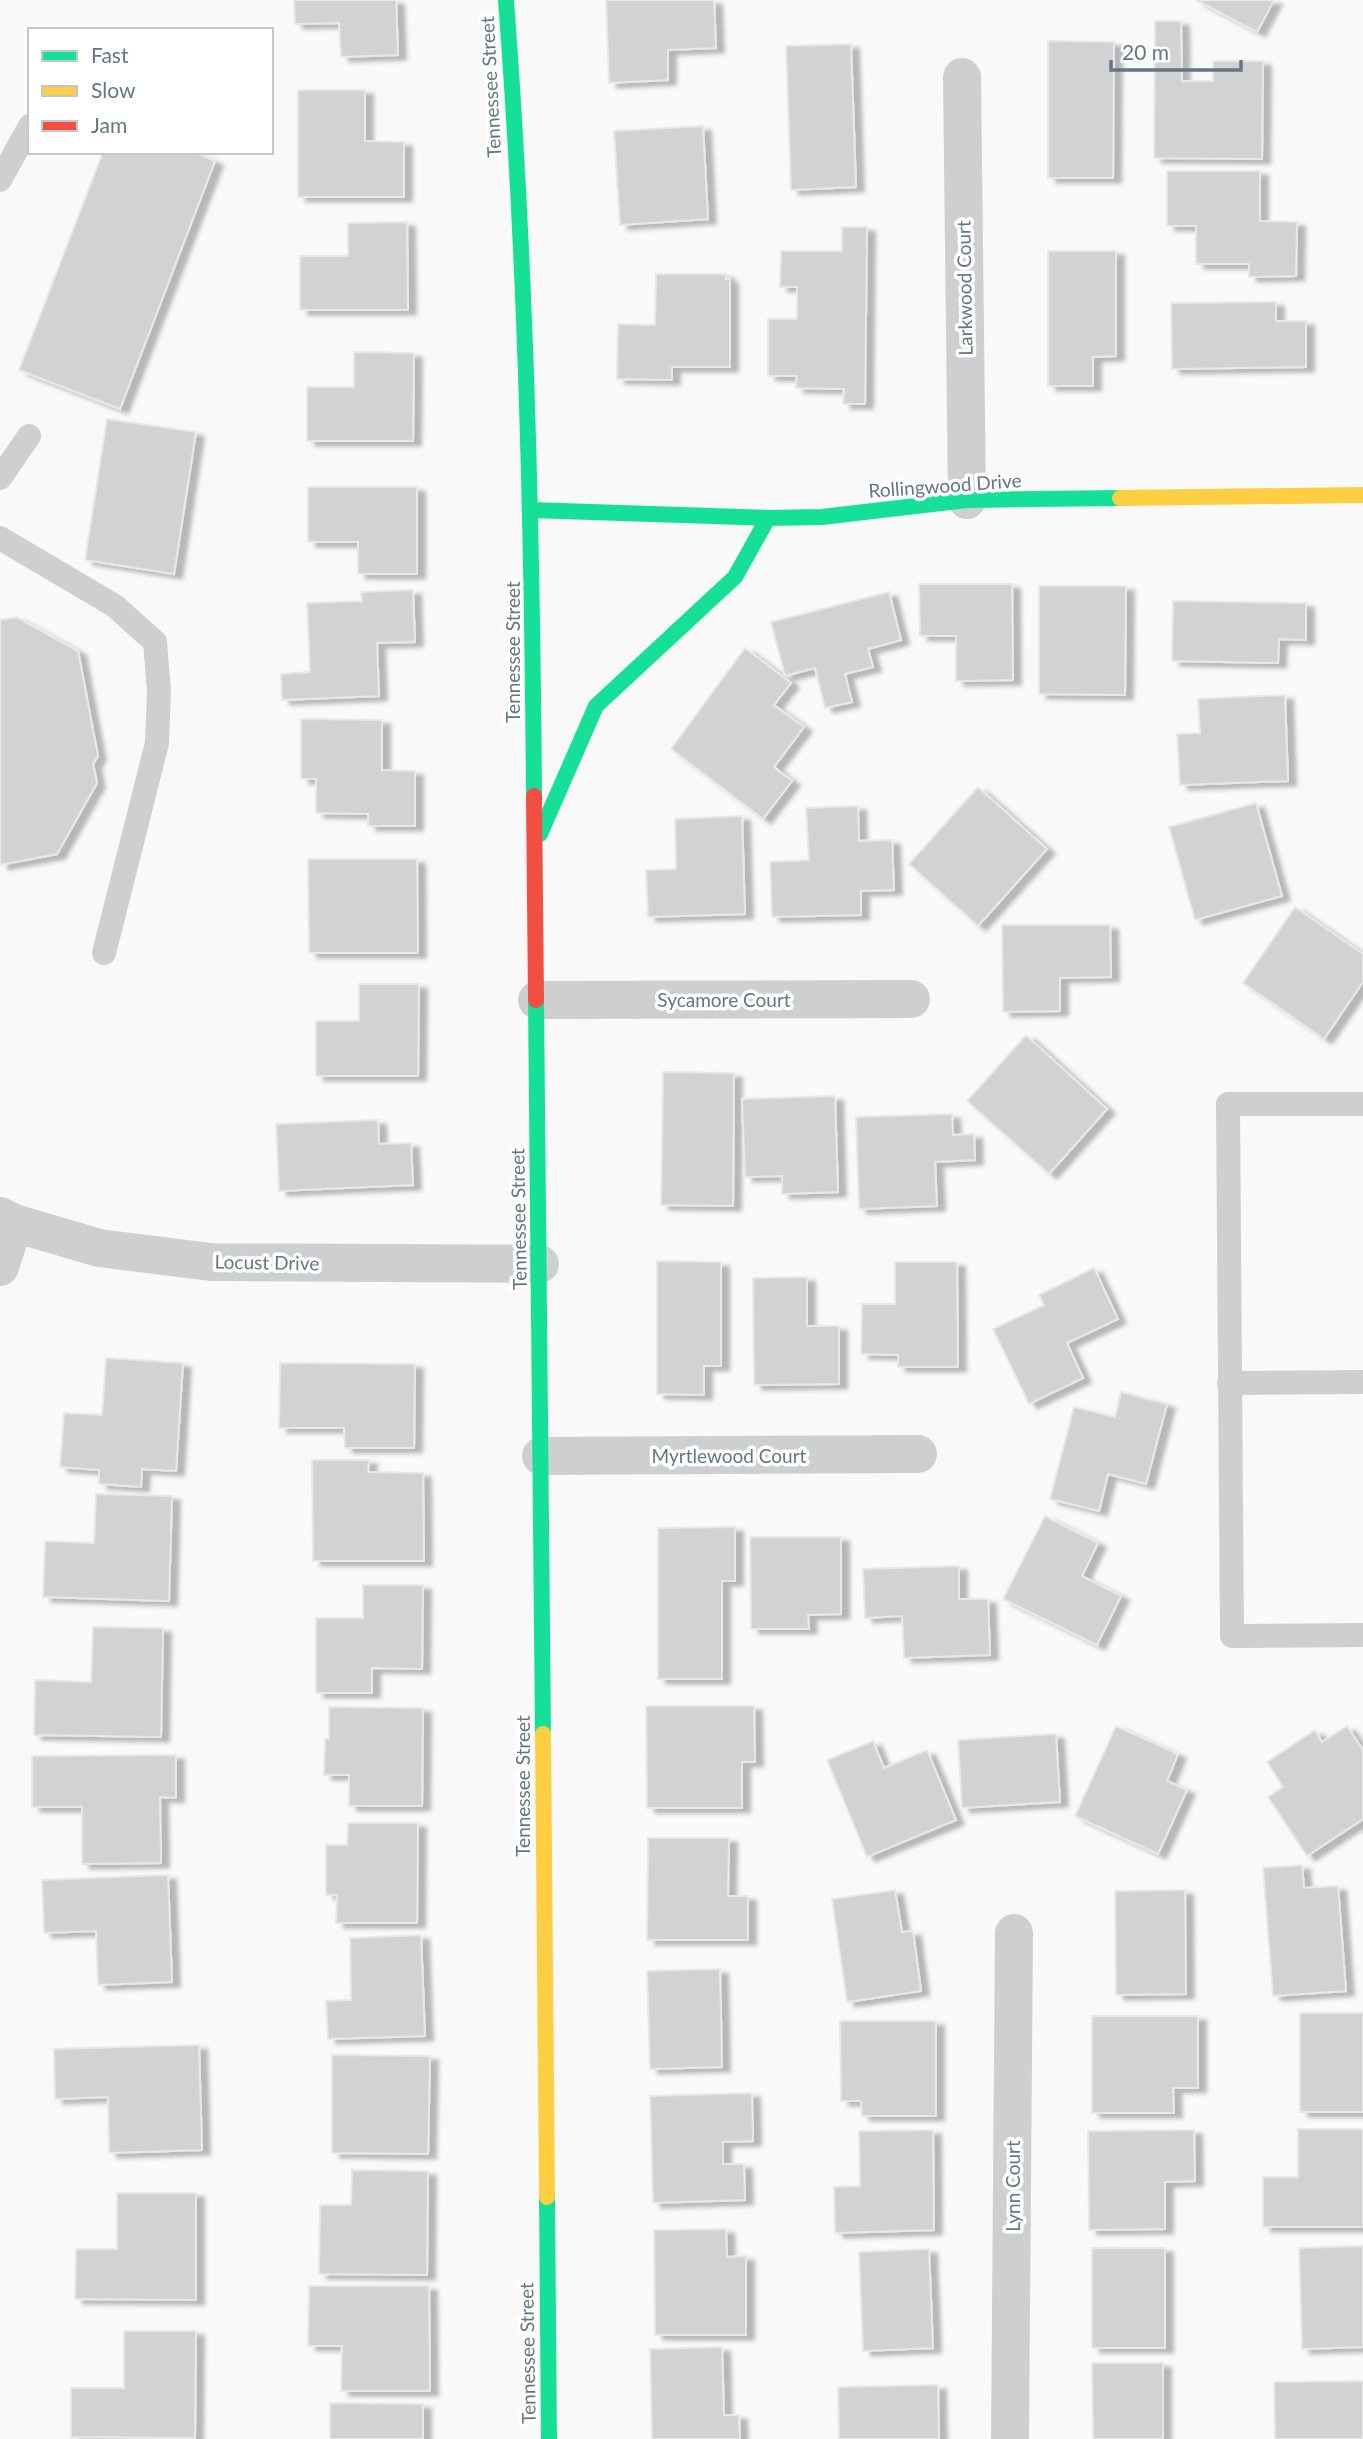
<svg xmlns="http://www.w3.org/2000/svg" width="1363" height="2439" font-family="Lato,sans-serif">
	<defs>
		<filter id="shadow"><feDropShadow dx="8" dy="4.5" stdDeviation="2" flood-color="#0004"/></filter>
	</defs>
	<rect width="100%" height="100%" fill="#f9f9f9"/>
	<path fill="#d0d2d3" stroke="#e8e8e8" stroke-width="2" filter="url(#shadow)" d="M294,0H396L398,55L341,57L339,23L295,24Z
		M606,0H714L716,48L668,50V80L609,83Z
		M1196,0H1274L1257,32Z
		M1155,21H1181L1182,81H1213V61H1263L1262,159L1154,158Z
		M1048,41L1114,42L1113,178H1048Z
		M851,44L856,187L791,190L786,46Z
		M298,90H365V141L404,142V197H298Z
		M703,126L708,219L620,225L614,131Z
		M103,152H193L215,161L120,409L19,370Z
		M1167,171H1260V221L1297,222L1296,276L1249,277V264H1196V226H1167Z
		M407,222L408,310H300V256H348V223Z
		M842,227H867L865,404H843L844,389L796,388L797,376H768V319H797V287H780L781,251H842Z
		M1048,251H1116V356L1093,357V386H1048Z
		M656,274H726V279H730V367H672V380L617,379L618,324L655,325Z
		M1276,302V321H1306V367L1172,369L1171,303Z
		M354,352L414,353L413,441H307V387H354Z
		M107,419L196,432L174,574L85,560Z
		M308,487H417V574H358V542H308Z
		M919,584H1012L1013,680L956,681V636H920Z
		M1039,586H1126L1125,695L1039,694Z
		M413,590L415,642L377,643L379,696L282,700L281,674L310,672L307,603L362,601L361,592Z
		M889,592L901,640L868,649L873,667L845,674L852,702L825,708L815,668L785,676L771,622Z
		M1173,601L1306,603V640L1279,639L1278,663L1172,661Z
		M16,617L78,651L98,756L93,764L97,783L57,854L0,865V620Z
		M745,648L791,683L774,705L804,727L774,767L792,781L763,819L671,749Z
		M1285,695L1288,781L1180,785L1177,734L1200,733L1198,699Z
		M301,719L382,720V770L415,771V826H368V814L316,813V779H301Z
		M978,787L1047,849L978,926L909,864Z
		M1256,803L1282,896L1195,920L1169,827Z
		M858,806L859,841L892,840L894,890L861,891V915L772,917L770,862L809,860L806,808Z
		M742,816L745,914L648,917L646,870L676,869L675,819Z
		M308,859H417L418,953H309Z
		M1295,907L1363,954V982L1324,1039L1243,983Z
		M1002,925H1110L1111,977L1060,978V1011L1003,1012Z
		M359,984H419L418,1076H316V1021H359Z
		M1026,1035L1107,1109L1049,1174L967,1101Z
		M663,1072L734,1073L733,1206L661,1205Z
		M835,1096L838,1192L782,1194V1176L745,1177L742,1099Z
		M952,1114L953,1135L974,1134L975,1160L935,1162L937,1206L859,1209L856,1117Z
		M378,1120L379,1144L411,1143L413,1185L279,1191L276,1124Z
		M657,1261L721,1262V1366H704V1395L657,1394Z
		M895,1262H957L958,1367H898V1355L861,1354L862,1304H895Z
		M1094,1268L1118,1319L1067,1343L1083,1378L1029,1404L993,1329L1044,1305L1039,1295Z
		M807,1277V1326H839V1384L754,1385L753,1278Z
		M106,1358L183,1363L176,1471L142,1469L141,1487L99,1484V1470L60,1467L64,1413L102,1415Z
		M280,1363L415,1364L414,1448H345L344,1428H279Z
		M1121,1392L1167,1404L1146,1484L1108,1474L1099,1511L1050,1499L1074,1407L1115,1417Z
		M312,1460H369L368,1472L423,1473L424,1561H313Z
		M96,1494L172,1496L169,1601L43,1597L45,1541L94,1543Z
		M1045,1516L1098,1543L1082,1576L1121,1596L1097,1645L1003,1599Z
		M735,1527V1581H722V1679H658V1528Z
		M750,1537H841V1614L808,1615L809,1629H751Z
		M959,1566V1599H988L990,1655L904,1658L902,1616L865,1618L863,1569Z
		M363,1585H423L422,1669L372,1668V1693H316V1618H363Z
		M93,1627L163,1628L161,1737L34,1735L35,1680L91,1682Z
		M646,1706H754L755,1762H742V1808H647Z
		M329,1707L423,1708L422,1806H349V1775H324L325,1739H329Z
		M1116,1726L1178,1754L1167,1781L1187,1790L1158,1854L1075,1816Z
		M1347,1726L1363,1750V1819L1307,1856L1268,1797L1283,1787L1267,1762L1315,1730L1322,1742Z
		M1056,1734L1060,1802L962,1808L958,1740Z
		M873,1741L884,1768L927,1750L956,1820L867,1857L827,1760Z
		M176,1755V1798L160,1797L161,1863L82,1864V1807H32V1756Z
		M348,1823H418L417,1923H336L337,1895H326V1845H347Z
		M648,1838H729L728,1896H748V1940H647Z
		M1302,1865L1304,1888L1338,1886L1346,1991L1273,1996L1263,1868Z
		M168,1875L172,1982L98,1985L96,1931L44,1933L42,1880Z
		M895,1890L902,1932L913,1931L921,1991L847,2002L832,1899Z
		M1185,1890L1186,1994L1116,1995L1115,1891Z
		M421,1935L425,2036L328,2039L326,2001L351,2000L350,1938Z
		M720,1969L722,2067L650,2069L647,1971Z
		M1300,2013H1363V2112H1300Z
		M1092,2016H1198V2088H1173L1174,2113H1092Z
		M840,2021H936V2116H862L861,2101H841Z
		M199,2045L202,2150L109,2153L108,2097L55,2099L54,2049Z
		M332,2055L430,2056L428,2154L332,2153Z
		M752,2093L753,2141L723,2142V2164H744L745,2200L653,2203L650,2096Z
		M1298,2129H1363V2227H1263V2177H1298Z
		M933,2130L934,2230L835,2233L834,2187L860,2186L859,2131Z
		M1194,2130L1195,2181L1165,2182V2229L1089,2230L1088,2131Z
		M352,2170L428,2171L427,2275L319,2274L320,2205H351Z
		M117,2193H196V2300L75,2299L76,2249H117Z
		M726,2229L727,2257L746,2256V2335H655L654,2230Z
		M1363,2246V2347L1302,2349L1299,2248Z
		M1092,2248H1165V2348H1092Z
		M929,2249L933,2348L863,2351L859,2252Z
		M309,2286H429L430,2391H341L342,2346H308Z
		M124,2331H196L195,2438L71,2437V2388H124Z
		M722,2347L724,2415H739L740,2439H652L650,2349Z
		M1092,2363H1163V2439H1093Z
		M1363,2381V2439H1275L1274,2382Z
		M938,2385L939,2439H839L838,2387Z
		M330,2403L423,2404V2439H330Z"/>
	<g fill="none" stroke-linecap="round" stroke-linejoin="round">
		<path stroke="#cecfd0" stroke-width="24" d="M0,180L30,126
			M0,478L29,436
			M0,538L115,606L155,642L159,691L157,743L104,953
			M1363,1104H1228L1232,1636L1363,1635
			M1229,1383L1363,1382"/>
		<path stroke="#cecfd0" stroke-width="38" d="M962,77L967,500
			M537,1000L911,999
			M0,1216L14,1223L99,1248L211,1262L540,1264
			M0,1267L14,1223
			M541,1456L918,1454
			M1010,2439L1014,1933"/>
		<path stroke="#16e098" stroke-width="16" d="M506,0C526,265 532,530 534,796
			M531,510L768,518L822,517L967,500L1120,498
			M540,834L596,706L735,577L768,518
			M536,1000L543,1734
			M547,2197L549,2439"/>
		<path stroke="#ffcf43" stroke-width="16" d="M1120,498L1363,495
			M543,1734L547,2197"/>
		<path stroke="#f24e42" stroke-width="16" d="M534,796L536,1000"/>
	</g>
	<g text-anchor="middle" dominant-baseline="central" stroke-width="7" stroke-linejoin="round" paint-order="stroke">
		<g font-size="19" fill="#657683" stroke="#fff">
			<text transform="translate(490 87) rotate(-93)">Tennessee Street</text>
			<text transform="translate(964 288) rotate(-91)">Larkwood Court</text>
			<text transform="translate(945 485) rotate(-4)">Rollingwood Drive</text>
			<text transform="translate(512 652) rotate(-90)">Tennessee Street</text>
			<text x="724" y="999">Sycamore Court</text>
			<text transform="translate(518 1219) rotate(-91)">Tennessee Street</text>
			<text transform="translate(267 1262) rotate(1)">Locust Drive</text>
			<text x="729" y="1455">Myrtlewood Court</text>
			<text transform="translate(522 1786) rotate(-90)">Tennessee Street</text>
			<text transform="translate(1012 2186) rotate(-90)">Lynn Court</text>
			<text transform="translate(527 2353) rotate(-91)">Tennessee Street</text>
		</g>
	</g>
	<rect x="28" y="28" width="245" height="126" fill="#ffffff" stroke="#c1c8cd" stroke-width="2"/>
	<rect x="42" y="51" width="35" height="10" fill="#16e098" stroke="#c1c8cd" stroke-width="2"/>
	<text x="91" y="63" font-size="21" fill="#657683">Fast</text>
	<rect x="42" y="86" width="35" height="10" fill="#ffcf43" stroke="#c1c8cd" stroke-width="2"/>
	<text x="91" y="98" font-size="21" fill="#657683">Slow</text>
	<rect x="42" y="121" width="35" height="10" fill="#f24e42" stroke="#c1c8cd" stroke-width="2"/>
	<text x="91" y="133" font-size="21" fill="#657683">Jam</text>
	<path d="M1111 60v10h130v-10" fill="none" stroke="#657683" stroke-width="3.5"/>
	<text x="1122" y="60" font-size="21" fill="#657683" stroke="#ffffff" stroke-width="5" paint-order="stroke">20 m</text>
</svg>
